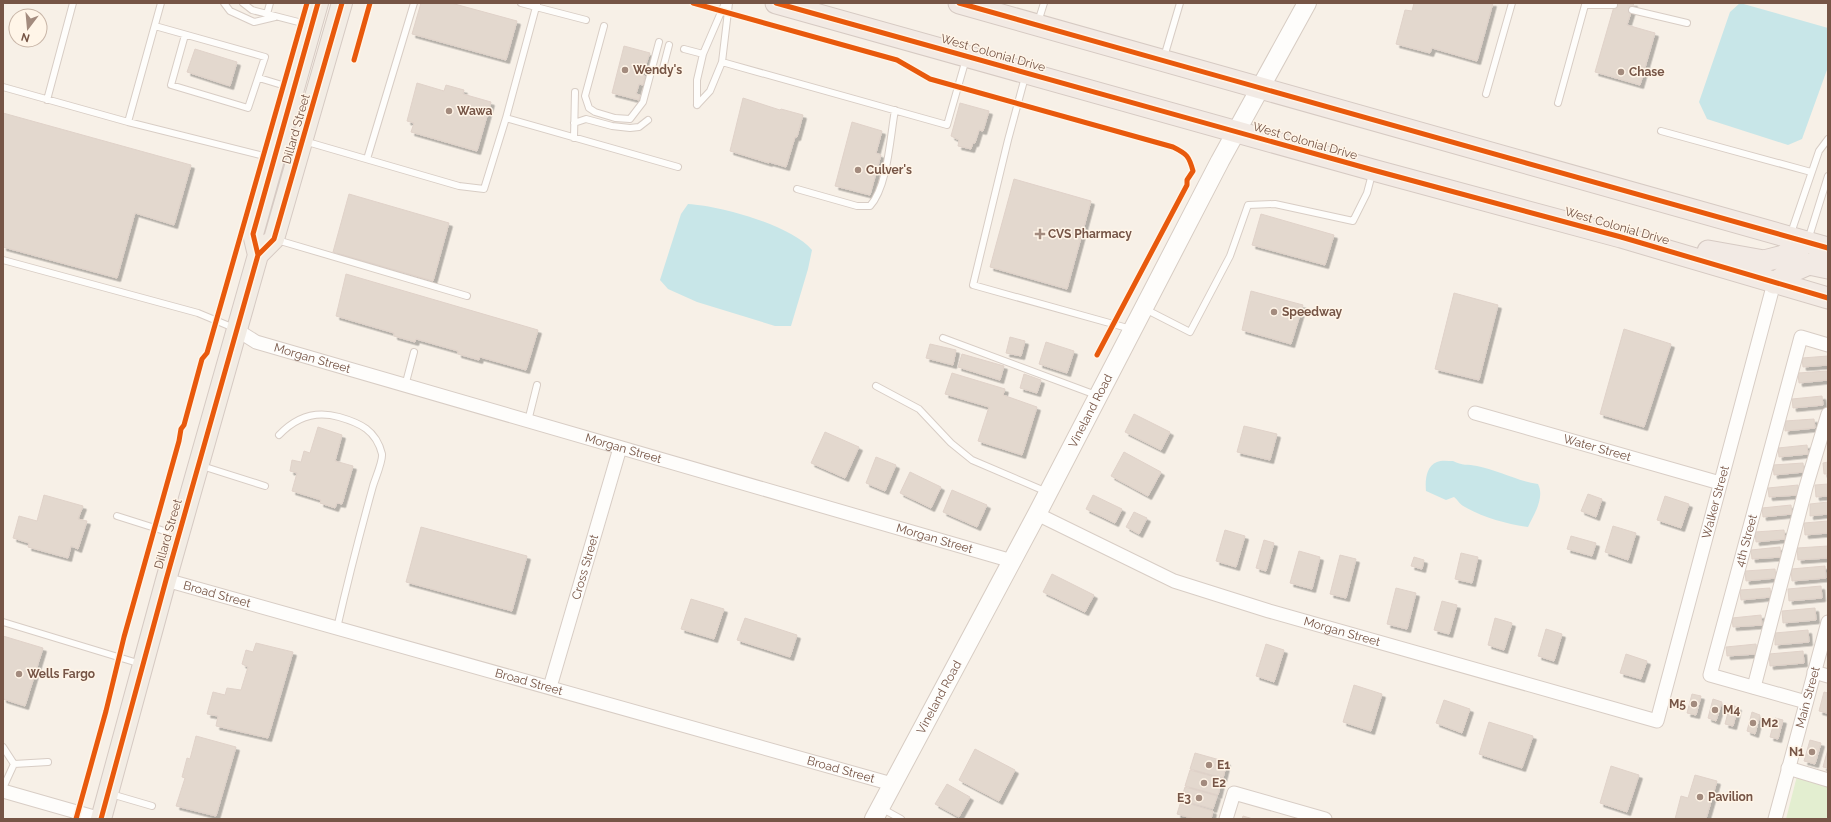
<svg xmlns="http://www.w3.org/2000/svg" width="1831" height="822" font-family="Raleway,sans-serif">
	<defs>
		<filter id="shadow"><feDropShadow dx="3.5" dy="3.5" stdDeviation="0" flood-color="#0004"/></filter>
	</defs>
	<rect width="100%" height="100%" fill="#f7f0e7"/>
	<path fill="#e3eed0" d="M1797,776L1828,786V819H1786Z"/>
	<path fill="#c8e6e8" d="M1740,3L1828,28V67L1802,139L1788,145L1707,119L1699,102L1730,12Z
		M688,204C721,206 791,225 812,250L808,269L791,326H775L697,302L668,289L660,280L681,214Z
		M1453,461C1462,466 1468,464 1477,466C1498,470 1517,481 1538,484C1545,498 1534,514 1528,527C1507,524 1484,518 1465,507C1460,505 1458,500 1454,497L1446,500L1426,491C1425,481 1426,466 1437,462C1441,460 1448,461 1453,461Z"/>
	<path fill="#e3d8ce" stroke="#e0d2c9" filter="url(#shadow)" d="M421,3H451L517,21L506,60L412,34Z
		M1414,3H1493L1477,61L1432,48L1430,53L1396,44L1405,10L1412,11Z
		M1615,3H1634L1627,25L1655,33L1640,85L1595,72Z
		M624,46L650,53L642,75L645,76L643,85L639,84L636,94L640,95L639,100L612,93Z
		M195,49L237,62L230,86L187,72Z
		M417,83L444,91L446,85L464,90L463,94L491,102L477,151L411,132L414,123L407,121Z
		M743,98L780,110L781,109L803,115L797,137H795L786,167L769,162V163L730,151Z
		M960,103L989,111L983,131L979,130L975,143H973L971,149L958,146L959,140L951,136Z
		M3,113L191,165L174,225L135,213L117,278L3,247Z
		M852,122L882,131L876,153L881,155L870,195L835,186Z
		M1014,179L1091,201L1067,289L990,267Z
		M349,194L449,223L433,281L333,252Z
		M1261,214L1334,235L1325,265L1252,245Z
		M346,274L538,330L526,370L480,357L479,360L458,354V351L416,339L415,342L394,336V333L336,316Z
		M1251,291L1303,305L1291,344L1242,330Z
		M1454,293L1498,305L1479,380L1435,369Z
		M1624,329L1671,344L1644,427L1600,414Z
		M1010,337L1025,341L1021,356L1006,353Z
		M1046,342L1074,351L1067,373L1039,364Z
		M930,344L956,350L953,365L926,358Z
		M962,354L1004,366L1000,380L958,367Z
		M1828,356V365L1803,367L1802,358Z
		M1827,371L1828,380L1799,383L1798,373Z
		M952,373L1005,389L1003,395L1037,407L1022,455L978,441L989,407L945,394Z
		M1024,374L1041,380L1037,393L1020,388Z
		M1822,396L1823,405L1793,408L1792,399Z
		M1134,414L1170,432L1161,450L1125,432Z
		M1814,419L1815,428L1785,431V421Z
		M1244,426L1277,434L1270,460L1237,452Z
		M318,427L342,435L335,461L353,466L342,504L337,503L335,508L320,503L321,500L292,491L297,473L290,471L292,460L301,462L304,451L310,453Z
		M825,432L859,447L845,478L811,463Z
		M1807,445L1808,454L1779,457L1778,448Z
		M1124,452L1161,472L1148,496L1111,476Z
		M876,457L896,465L885,491L866,483Z
		M1828,462V474H1824L1823,463Z
		M1803,463L1804,472L1774,475L1773,465Z
		M910,472L941,487L931,508L900,493Z
		M1828,484V496L1816,497L1815,485Z
		M1798,485V495L1769,497L1768,488Z
		M952,490L987,505L977,527L943,512Z
		M1588,494L1602,499L1596,517L1581,511Z
		M44,495L83,506L78,519L87,521L78,549L71,546L68,558L28,547L29,543L13,538L19,516L37,521Z
		M1093,495L1122,509L1115,523L1086,509Z
		M1665,496L1689,504L1681,528L1657,520Z
		M1828,502V514L1810,516V504Z
		M1791,505L1792,514L1763,517L1762,508Z
		M1134,512L1147,518L1139,534L1126,527Z
		M1828,521V533L1805,535L1804,523Z
		M1613,526L1636,533L1628,560L1605,552Z
		M421,527L527,556L512,611L406,582Z
		M1225,530L1245,536L1236,567L1216,561Z
		M1784,530L1785,539L1756,542L1755,532Z
		M1571,536L1596,543L1592,556L1567,549Z
		M1264,540L1274,543L1266,571L1256,568Z
		M1828,546V558L1798,560L1797,548Z
		M1780,547L1781,557L1752,559L1751,550Z
		M1299,551L1320,557L1312,589L1290,583Z
		M1461,553L1478,557L1472,583L1455,579Z
		M1340,555L1356,559L1346,598L1330,594Z
		M1414,557L1424,560L1422,569L1411,566Z
		M1825,566L1826,578L1792,581L1791,569Z
		M1775,569L1776,578L1746,581L1745,571Z
		M1052,574L1094,595L1085,612L1043,592Z
		M1821,586L1822,598L1789,601L1788,589Z
		M1396,588L1416,593L1407,629L1387,624Z
		M1770,588L1771,597L1741,600L1740,590Z
		M691,599L724,609L714,639L681,629Z
		M1442,601L1457,605L1449,634L1434,630Z
		M1815,608L1816,620L1783,623L1782,611Z
		M1761,615L1762,625L1733,627L1732,618Z
		M745,618L797,635L790,657L737,640Z
		M1495,618L1512,623L1504,650L1488,645Z
		M1546,629L1562,634L1554,661L1538,656Z
		M1808,630L1809,642L1775,645V633Z
		M3,636L43,648L25,706L3,699Z
		M256,643L293,652L268,738L216,726L218,716L207,714L213,692L225,695L227,688L241,690L248,667L242,664L246,650L253,652Z
		M1266,644L1284,650L1274,682L1256,676Z
		M1756,644L1757,654L1727,656L1726,647Z
		M1803,651L1804,663L1770,666L1769,654Z
		M1626,654L1647,661L1641,679L1620,673Z
		M1354,685L1382,694L1371,731L1343,722Z
		M1824,692L1828,693L1827,713L1819,711Z
		M1692,694L1701,696L1696,715L1687,713Z
		M1713,699L1722,702L1716,721L1708,718Z
		M1444,700L1470,709L1462,733L1436,723Z
		M1730,705L1738,707L1733,726L1725,724Z
		M1752,712L1760,715L1755,734L1747,731Z
		M1775,718L1783,720L1778,739L1770,737Z
		M1489,722L1533,736L1522,768L1479,754Z
		M196,736L236,747L216,816L176,806L185,778L182,777L187,758L190,759Z
		M1810,740L1821,743L1815,764L1804,761Z
		M975,749L1015,770L999,801L959,780Z
		M1828,749V768L1823,767Z
		M1195,753L1227,762L1223,778L1190,769Z
		M1611,766L1639,775L1627,812L1600,803Z
		M1190,770L1222,779L1218,795L1185,786Z
		M1695,775L1717,781L1706,819H1675L1681,796L1688,798Z
		M947,784L970,797L959,817L935,804Z
		M1185,787L1217,796L1213,809L1181,800Z
		M1181,801L1213,811L1211,819H1194L1177,814Z
		M1243,816L1253,819H1242Z"/>
	<g fill="none" stroke-linecap="round" stroke-linejoin="round">
		<defs>
			<path id="service" d="M224,3L230,11L254,22L275,17
				M243,3L252,10L310,25
				M537,5L536,7L586,20
				M1632,10L1687,23
				M267,14L270,3
				M1038,22L1044,3
				M155,26L265,57L248,108L171,85L185,35
				M604,26L585,96L589,108L595,112L615,118L630,119L643,102L659,42
				M684,49L703,54
				M1164,57L1180,3
				M722,62L947,125L966,59
				M663,68L669,45
				M1025,77L1008,140L973,285L1131,329
				M259,78L292,88
				M3,87L128,122L272,158
				M1486,94L1512,3
				M47,100L73,3
				M1558,103L1585,5H1614
				M697,105L710,91L722,62L729,3
				M697,105V80L703,54L725,3
				M506,118L536,7L521,3
				M128,122L161,3
				M574,123L586,119L612,126L630,128L639,127L648,120
				M1661,131L1811,172
				M574,138L575,92
				M304,141L459,186L484,189L506,118L678,167
				M367,159L414,3
				M797,189L857,206H870C888,186 890,137 895,110
				M1791,233L1819,151L1828,139
				M277,240L467,296
				M1808,240L1828,176
				M3,260L198,313L234,328
				M1145,309L1190,332L1230,256L1248,205L1275,204L1353,221L1367,193L1372,174
				M943,338L1096,395
				M405,386L414,352
				M876,386L919,409L951,443L972,460L1047,492
				M528,421L537,385
				M279,435C295,418 315,410 339,417C360,423 376,430 382,454C383,461 375,479 373,486C360,533 348,580 337,628
				M202,466L265,486
				M117,516L177,535
				M3,622L141,664
				M3,747L14,764
				M3,788L14,764L48,762
				M111,794L152,806
				M881,808L901,819"/>
			<g id="minor">
				<path id="s1" d="M237,330L256,342L1012,561"/>
				<path id="s2" d="M1475,413L1720,483"/>
				<path id="s3" d="M1037,514L1174,581L1269,611L1657,721L1774,283"/>
				<path id="s4" d="M166,580L892,784"/>
				<path d="M1814,672L1828,676"/>
				<path id="s5" d="M550,687L620,448"/>
				<path d="M1754,687L1806,487L1828,414"/>
				<path id="s6" d="M1806,702L1710,675L1801,337L1828,345"/>
				<path d="M1788,768L1828,780"/>
				<path d="M3,791L101,819"/>
				<path d="M1226,819L1234,793L1325,819"/>
				<path id="s7" d="M1775,819L1828,622"/>
			</g>
			<g id="secondary">
				<path id="s8" d="M874,819L1037,514L1220,161L1307,3"/>
			</g>
			<path id="primary" d="M258,255L274,239L342,3
				M101,819L166,580L258,255L253,234L318,3"/>
			<path id="trunk" d="M776,3L1373,170L1621,237L1828,298
				M959,3L1828,248
				M1708,251L1764,261L1783,256L1807,242
				M1774,283L1791,272L1809,264L1828,268"/>
		</defs>
		<use href="#service" stroke="#d8cdc5" stroke-width="8"/>
		<use href="#minor" stroke="#d8cdc5" stroke-width="15"/>
		<use href="#secondary" stroke="#d7ccc3" stroke-width="20"/>
		<use href="#primary" stroke="#d6cac3" stroke-width="22"/>
		<use href="#trunk" stroke="#d6cac3" stroke-width="23"/>
		<use href="#service" stroke="#fefdfb" stroke-width="6"/>
		<use href="#minor" stroke="#fefdfb" stroke-width="13"/>
		<use href="#secondary" stroke="#fefdfb" stroke-width="18"/>
		<use href="#primary" stroke="#f2ece4" stroke-width="20"/>
		<use href="#trunk" stroke="#f2eae4" stroke-width="21"/>
		<defs>
			<path id="cycleway" d="M693,3L897,60L930,79L1173,147C1187,154 1189,156 1193,171L1187,180V185L1097,355
				M776,3L1373,170L1621,237L1828,298
				M959,3L1828,248
				M354,60L370,3
				M258,255L274,239L342,3
				M76,819L106,711L124,637L179,441L181,429L184,425L202,359L207,353L307,3
				M101,819L166,580L258,255L253,234L318,3"/>
		</defs>
		<use href="#cycleway" stroke="#fff5e8" stroke-width="8"/>
		<use href="#cycleway" stroke="#e8590c" stroke-width="5"/>
	</g>
	<g fill="#a38b7e" stroke="#fff5e8" stroke-width="1.5">
		<circle cx="625" cy="70" r="4"/>
		<circle cx="1621" cy="72" r="4"/>
		<circle cx="449" cy="111" r="4"/>
		<circle cx="858" cy="170" r="4"/>
		<path d="M1038 228h4v4h4v4h-4v4h-4v-4h-4v-4h4z"/>
		<circle cx="1274" cy="312" r="4"/>
		<circle cx="19" cy="674" r="4"/>
		<circle cx="1694" cy="704" r="4"/>
		<circle cx="1715" cy="710" r="4"/>
		<circle cx="1753" cy="723" r="4"/>
		<circle cx="1812" cy="752" r="4"/>
		<circle cx="1209" cy="765" r="4"/>
		<circle cx="1204" cy="783" r="4"/>
		<circle cx="1700" cy="797" r="4"/>
		<circle cx="1199" cy="798" r="4"/>
	</g>
	<g text-anchor="middle" dominant-baseline="central" stroke-width="3" stroke-linejoin="round" paint-order="stroke">
		<g font-size="12" fill="#765546" stroke="#fff5e8">
			<text transform="translate(993 53) rotate(16)">West Colonial Drive</text>
			<text transform="translate(296 129) rotate(-74)">Dillard Street</text>
			<text transform="translate(1305 141) rotate(16)">West Colonial Drive</text>
			<text transform="translate(1617 226) rotate(16)">West Colonial Drive</text>
			<text stroke="none"><textPath href="#s1" startOffset="81">Morgan Street</textPath></text>
			<text stroke="none"><textPath href="#s8" startOffset="462">Vineland Road</textPath></text>
			<text stroke="none"><textPath href="#s2" startOffset="127">Water Street</textPath></text>
			<text stroke="none"><textPath href="#s1" startOffset="405">Morgan Street</textPath></text>
			<text stroke="none"><textPath href="#s3" startOffset="882">Walker Street</textPath></text>
			<text transform="translate(168 534) rotate(-74)">Dillard Street</text>
			<text stroke="none"><textPath href="#s1" startOffset="729">Morgan Street</textPath></text>
			<text stroke="none"><textPath href="#s6" startOffset="239">4th Street</textPath></text>
			<text stroke="none"><textPath href="#s5" startOffset="125">Cross Street</textPath></text>
			<text stroke="none"><textPath href="#s4" startOffset="53">Broad Street</textPath></text>
			<text stroke="none"><textPath href="#s3" startOffset="328">Morgan Street</textPath></text>
			<text stroke="none"><textPath href="#s4" startOffset="377">Broad Street</textPath></text>
			<text stroke="none"><textPath href="#s8" startOffset="138">Vineland Road</textPath></text>
			<text stroke="none"><textPath href="#s7" startOffset="126">Main Street</textPath></text>
			<text stroke="none"><textPath href="#s4" startOffset="701">Broad Street</textPath></text>
		</g>
		<g font-size="12" font-weight="bold" fill="#765546" stroke="#fff5e8" text-anchor="start">
			<text x="633" y="70">Wendy's</text>
			<text x="1629" y="72">Chase</text>
			<text x="457" y="111">Wawa</text>
			<text x="866" y="170">Culver's</text>
			<text x="1048" y="234">CVS Pharmacy</text>
			<text x="1282" y="312">Speedway</text>
			<text x="27" y="674">Wells Fargo</text>
			<text x="1686" y="704" text-anchor="end">M5</text>
			<text x="1723" y="710">M4</text>
			<text x="1761" y="723">M2</text>
			<text x="1804" y="752" text-anchor="end">N1</text>
			<text x="1217" y="765">E1</text>
			<text x="1212" y="783">E2</text>
			<text x="1708" y="797">Pavilion</text>
			<text x="1191" y="798" text-anchor="end">E3</text>
		</g>
	</g>
	<rect width="1831" height="822" fill="none" stroke="#765546" stroke-width="8"/>
	<g transform="translate(28 28) rotate(196)"><circle r="19" fill="#fff5e8" stroke="#c8b5a7"/>
	<path d="M0-3L7 15L0 10L-7 15Z" fill="#a38b7e"/>
	<text y="-6" font-size="11" font-weight="bold" text-anchor="middle" fill="#765546">N</text>
	</g>
</svg>
